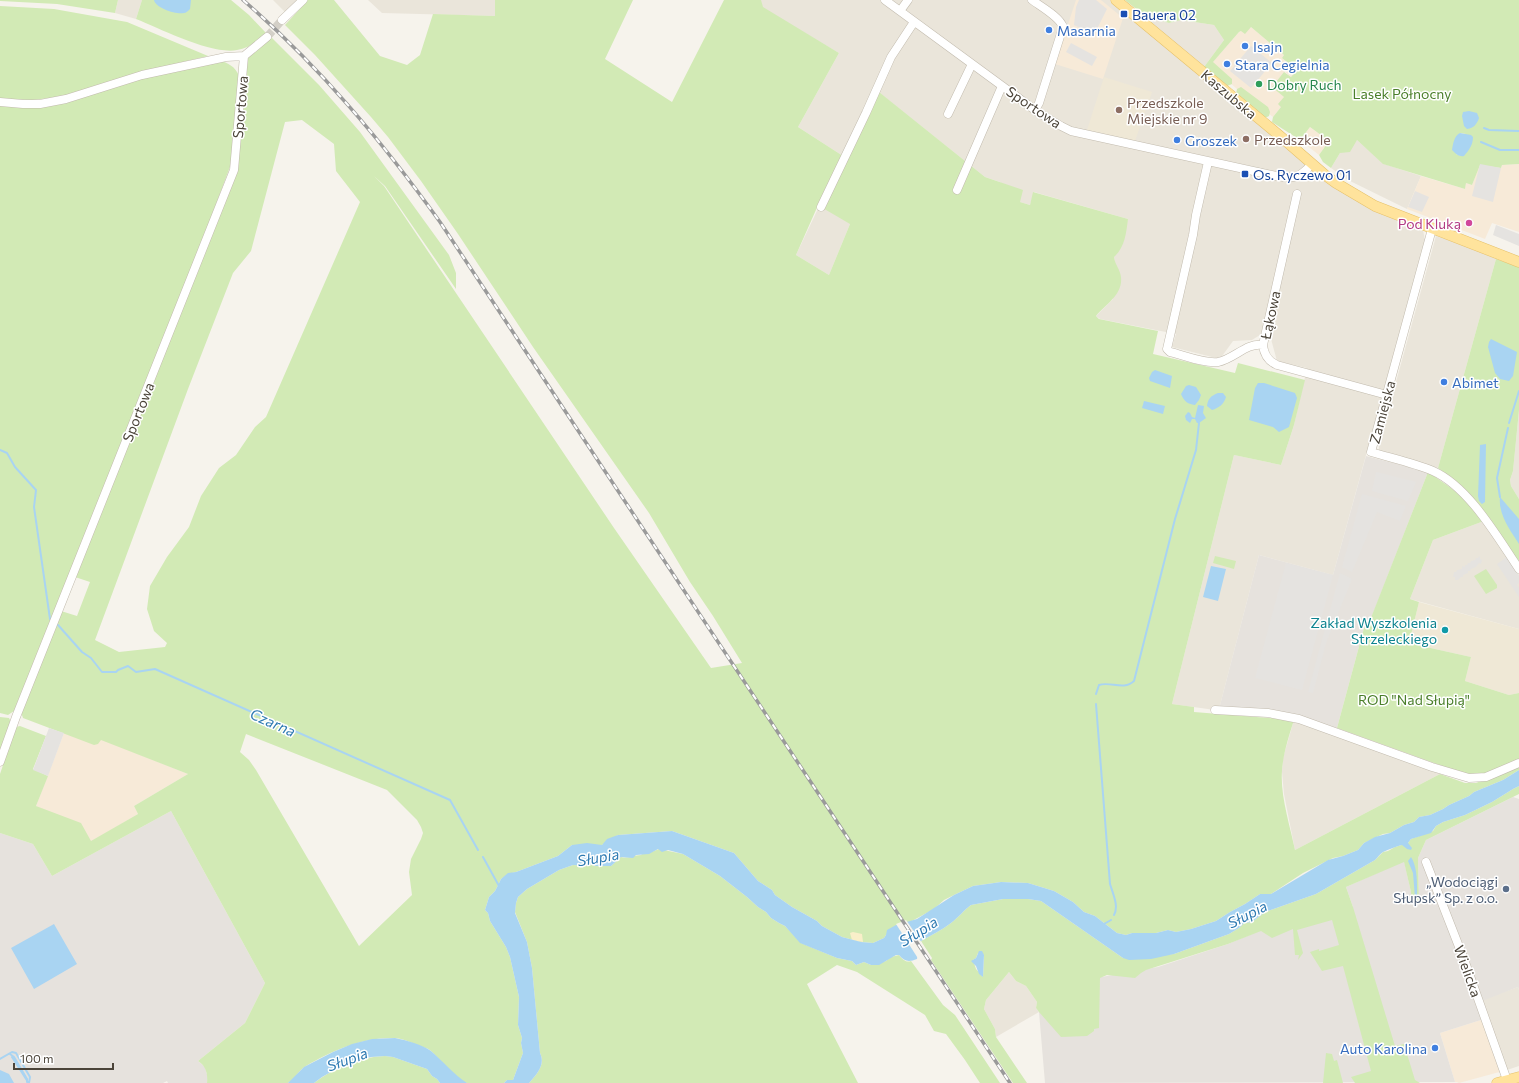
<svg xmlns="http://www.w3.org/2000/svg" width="1519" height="1083" font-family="Commissioner,sans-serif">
	<rect width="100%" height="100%" fill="#f6f3ec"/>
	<path fill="#eae5da" d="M118,0H142L136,19L115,13Z
		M273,0H303L287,14Z
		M368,0H495V16L382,13Z
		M749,0H1110L1144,29L1153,18L1169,23L1181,20L1214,25L1224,40L1204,67L1296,156L1423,230L1425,241L1333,575L1259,555L1219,709L1215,710L1172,704L1234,455L1281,465L1294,425L1307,368L1277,361L1271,339L1260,335L1252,340L1233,341L1220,359L1172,347L1176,334L1100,319L1096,316L1113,299L1115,264L1114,257L1128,219L1034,192L1030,205L1020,202L1000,182L985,177L876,90L850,224L829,275L796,255L843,156L798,127L839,53Z
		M1357,140L1384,164L1421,176L1407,209L1348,180L1331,168L1340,153Z
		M1436,236L1471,248L1496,259L1438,468L1379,451V444Z
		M1519,410V499L1511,486L1510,480L1513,471Z
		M1484,521L1519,575V629L1410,599L1433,540Z
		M1294,720L1440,774L1295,850L1284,794L1282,772L1283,758Z
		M1009,972L1016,981L1026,986L1037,1002L1036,1008L1039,1012L996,1037L995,1029L984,1009L986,1000Z
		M1518,987L1519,990V1066L1507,1070L1481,1000Z"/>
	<path fill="#f7ead8" d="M1076,0H1101L1123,18L1103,79L1055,64Z
		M1251,27L1284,55L1282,58L1297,70L1291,77L1285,72L1272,86L1284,97L1281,107L1273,117L1237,89L1210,65L1239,32Z
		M1310,127L1329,141L1319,155L1300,140Z
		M1480,164L1501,168L1502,165L1519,164V232L1492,223L1485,239L1407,209L1421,176L1465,189L1466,183L1472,185Z
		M64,733L101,739L188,774L134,806L138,814L91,842L36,806Z
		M1484,1019L1503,1071L1459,1083L1457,1082H1455L1440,1033Z"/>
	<path fill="#e6e2dd" d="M1366,456L1428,472L1367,629L1364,628L1337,728L1295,714L1219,709L1259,555L1333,575Z
		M1513,797L1519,799V990L1518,987L1482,1001L1484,1019L1440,1033L1455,1082L1045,1083L1039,1012L1044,1009L1039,988L1158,967L1228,944L1259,931L1353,907L1346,887L1404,861L1411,892V901L1419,902L1418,858L1426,840Z
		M171,811L265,983L245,1023L198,1061L205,1067L208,1078L207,1083H168L167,1081L163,1083H0V833L33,844L52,876Z"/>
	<path fill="#efe8d6" d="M1104,77L1152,92L1135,141L1087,130Z
		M1419,602L1519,629V693L1509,695L1465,681L1471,657L1417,645L1410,639Z"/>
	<path fill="#d2eab5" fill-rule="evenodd" d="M0,0H118L115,13L57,4L0,1Z
		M142,0H231L249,15L266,33C257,41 249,48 237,50C212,55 161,29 136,19Z
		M308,0H334L380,56L407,65L420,55L433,14L495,16V0H633L605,59L672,102L724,0H761L763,7L839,53L798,127L843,156L823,194L796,255L829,275L850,224L821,207L879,92L985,177L1023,190L1020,202L1030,205L1033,192L1128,219C1126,234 1125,247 1114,257C1115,265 1120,269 1121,277C1123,295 1106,304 1096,316L1099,319L1158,331L1153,354L1235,373L1238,363L1305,380L1294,425L1281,465L1234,455L1172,704L1194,707V712L1294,720C1289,736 1283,754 1282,771C1280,795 1290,826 1295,850L1440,774L1465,783H1476L1519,765V770L1503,780L1474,792L1469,796L1449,805L1443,809L1430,815L1419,817L1414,822L1404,825L1390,833L1383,834L1364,843L1358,850L1343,856L1333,858L1303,873L1271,894H1260L1245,904L1230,912L1216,921L1191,929L1176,932L1168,930L1156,933H1132L1126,935L1117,933L1095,916L1084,912L1073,902L1054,891L1028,883L1001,882L973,886L954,895L944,900L934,909L886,935L884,938L873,943L861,942L842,937L822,926L817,921L792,907L775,895L772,890L758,881L734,853L672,831L618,835L602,845H572L558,856L516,872L508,874L501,879L495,891L489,897L485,910L488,913L490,921L506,947L510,957L519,997L518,1025L522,1038L521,1043L523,1053L513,1080H507L504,1083C493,1083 477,1083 467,1083C458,1081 439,1058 431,1051C428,1048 422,1047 417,1045C410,1042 402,1038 394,1038C364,1037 331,1051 306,1066C299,1070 295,1079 288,1083H207C208,1074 206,1066 198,1061L245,1023L265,983L171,811L52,876L33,844L0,833V774L16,727L20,726L46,736L33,769L48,776L36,806L81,823L91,841L138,814L134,806L188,774L101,740L98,744L94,745L23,718L21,712L61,611L77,616L90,582L75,577L234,170L244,56L269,35L319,85L360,132L449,255L456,273V289L385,186L374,176L384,186L614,528L711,668L742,663L713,616L690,582L649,513L533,347L458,234L421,181L388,137L371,117L315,55L285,25ZM302,120L334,144L336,171L360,202L266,417L255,427L236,455L219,468L201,496L189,527L167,557L150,586L147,609L154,631L167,643L165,647L119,652L95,640L188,389L233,273L251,251L285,122ZM246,734L387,790L417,820L421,827L423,833L421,839L411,859L409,872L412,895L359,946L256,770L249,760L240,752Z
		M1125,0H1519V164L1502,165L1501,168L1480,165L1472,185L1466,183L1465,189L1383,164L1357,140L1350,152L1340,153L1331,168L1323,162L1319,155L1329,141L1310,127L1300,140L1272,122L1273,117L1281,107L1278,104L1284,97L1272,87L1284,72L1291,77L1297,70L1282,58L1284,55L1251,27L1245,34L1241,31L1239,32L1213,62L1232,79V84L1227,86L1204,67L1224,40L1214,25L1181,20L1169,23L1145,16ZM1460,133L1466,134L1464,156H1461L1456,154Z
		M0,6L54,9L127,22L208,56L153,69L59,97L32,100L0,99Z
		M218,60C228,63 235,66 239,76L231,164L196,258L14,711L8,715L0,713V104L34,107L145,77Z
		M1241,87L1268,107L1270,112L1269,116L1265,118L1236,94L1237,89Z
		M1496,259L1519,267V410L1513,471L1510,480L1511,486L1519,499V565C1494,525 1478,496 1438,468Z
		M1428,472C1450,487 1468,499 1484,521L1433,540L1410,599L1419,602L1410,639L1417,645L1471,657L1465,681L1509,695L1519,693V759L1483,774L1472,775L1459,772L1337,728L1364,628H1367Z
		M1215,556L1236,561L1234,569L1213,563Z
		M1486,569L1497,585V588L1486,594L1474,576Z
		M0,717L9,718L11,722L0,752Z
		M1519,786V794L1426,840L1418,858L1419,902L1411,901V892L1404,862L1346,887L1353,907L1395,1046L1404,1044L1415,1080L1420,1083H1355L1351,1077L1371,1071L1343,966L1322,971L1310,952L1319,949V951L1339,945L1332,920L1297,930L1303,953L1298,960L1299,955H1295L1293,929L1272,938L1261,931L1228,944L1146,970L1141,973L1135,978L1107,975L1100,978L1099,1028L1094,1029V1031L1087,1036L1061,1037L1039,1012L1036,1008L1037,1002L1026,986L1016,981L1009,972L986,1000L984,1009L995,1029L996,1037L1027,1083H1013L931,960L932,958L921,941C931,935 942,930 951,923C959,917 964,910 971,905L1003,899H1028L1041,901L1123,958L1174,954L1229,934L1239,928L1244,923L1252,922L1265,912L1316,894L1375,860L1383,852L1388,851L1395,847L1408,843L1411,839L1433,831L1436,826L1443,822L1465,815L1492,802L1513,789ZM978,953L984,955L983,977L976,969L973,960L976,958Z
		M659,849L683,854L720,876L747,897L758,907L766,912L771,918L779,923L785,926L801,943L837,958L852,961L856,965L864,962L871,965L886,961L891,957L899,955C902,959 906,963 911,961L943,1005L955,1015L1000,1083H980L965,1060L946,1034L934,1031L925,1015L857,972L837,965L807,984L858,1083H529C536,1075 546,1065 540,1053L532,968L527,942L515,912L516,903L518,897L527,889L559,870L573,865L589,866L590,864L596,866H611L621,857C628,859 634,855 641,855L643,853H649Z
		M1326,1053L1332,1054L1334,1061L1337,1060L1343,1083H1323Z
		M385,1056L393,1057L427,1069L432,1076L437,1079L440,1083H314C334,1068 359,1057 385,1056Z"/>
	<path fill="#f9efc9" d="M853,932L862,934L863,942L852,940L850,933Z"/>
	<path fill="#e5e3e0" d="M1079,0H1096L1107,9L1094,35L1074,25L1076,7Z
		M1071,43L1097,57L1092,66L1066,52Z
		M1251,46L1272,63L1251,88L1230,71Z
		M1480,164L1501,168L1493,202L1472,196Z
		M1415,191L1429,197L1422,212L1408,207Z
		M1496,225L1519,234V246L1493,235Z
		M1376,472L1416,482L1408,501L1372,491Z
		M1362,494L1406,506L1400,521L1377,512L1352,572L1342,567Z
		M1479,556L1480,557V559L1482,560L1481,564L1479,563L1476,567L1471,569L1470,571H1468V573L1463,575V577H1461L1458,580H1455V577H1453L1454,572H1456L1457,570L1462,569V566L1465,567V565H1467L1468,563H1470L1471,561L1475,560L1476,558H1478Z
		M1507,557L1519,576V583L1517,585L1519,588V597L1497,564Z
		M1286,563L1333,575L1302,690L1255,678Z
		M1340,573L1352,579L1326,643L1313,693L1308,692Z
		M49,728L64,733L48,776L33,770Z"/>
	<path fill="#a9d4f2" d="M154,0H191L190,9C188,11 186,13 184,13C177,15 155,8 154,0Z
		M1469,111L1477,113L1479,118C1477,124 1474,128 1467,129L1464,126L1462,116L1463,112Z
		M1460,133L1471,135L1473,137C1473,145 1469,150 1464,156C1459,157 1456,154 1452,150C1453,144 1454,136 1460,133Z
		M1491,339L1517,352L1513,376L1509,381L1500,379L1495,373L1488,347L1489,342Z
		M1155,370L1172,376L1170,388L1150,381L1149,378L1152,372Z
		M1258,383H1264L1295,393L1297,398L1289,427L1279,432L1273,427L1249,420L1255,388Z
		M1189,385L1196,387L1201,395L1199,400L1195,405C1187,404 1184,401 1181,394L1186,386Z
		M1218,393H1223L1226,397C1224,404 1219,408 1212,410L1207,406C1208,398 1211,396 1218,393Z
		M1144,401L1165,406L1163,414L1142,408Z
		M1198,405L1204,406L1203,413L1206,418L1199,423H1197L1195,419H1192L1190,423L1186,420L1185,416L1188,412L1190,413L1192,417L1195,418Z
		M1486,444L1485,502L1482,504L1479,501L1478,496L1480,445Z
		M1500,497L1519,519V544C1510,530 1498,514 1500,497Z
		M1211,566L1226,569L1218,601L1203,597Z
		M1519,770V786L1513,789L1492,802L1465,815L1443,822L1436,826L1431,833L1411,839L1408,843L1412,848L1411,850L1407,849L1402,845C1397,846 1387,850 1383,852C1380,854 1377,858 1375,860L1316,894L1265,912L1252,922L1244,923L1239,928L1229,934L1174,954L1151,959L1129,960L1123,958L1041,901L1028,899H1003L971,905C964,910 959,917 951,923C942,930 931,935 921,941L917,959C909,962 905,962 899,955H896L879,965H871L864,962L856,965L852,961L837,958L800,943L785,926L779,923L771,918L766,912L758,907L747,897L720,876L683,854L668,850L662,852L658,849L649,854L636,855L633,858L621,857L611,866H596L591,864L589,866L573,865L559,870L527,889L518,897L516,903L515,913L527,942L532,968L540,1053C546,1065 536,1075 529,1083H504L507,1080H513L523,1053L521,1043L522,1038L518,1025L519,997L510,957L506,947L490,921L488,913L485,910L489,897L495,891L501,879L508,873L516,872L558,856L572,845L587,843L602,845L607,839L618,835L672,831L734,853L758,881L772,890L775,895L792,907L817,921L822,926L842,937L861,942L873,943L884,938L886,935L887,930L896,925L917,919L954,895L973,886L1001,882L1028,883L1054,891L1073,902L1084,912L1095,916L1117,933L1126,935L1132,933H1156L1168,930L1176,932L1191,929L1216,921L1230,912L1245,904L1260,894H1271L1328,860L1343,856L1358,850L1364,843L1375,837L1390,833L1404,825L1414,822L1419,817L1430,815L1443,809L1449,805L1469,796L1474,792L1503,780Z
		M1411,857C1418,868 1417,885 1417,898H1415L1413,873L1408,861Z
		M54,924L77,964L34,989L11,948Z
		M979,951H982L984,955L983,977L979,974L976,966L971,961L976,958Z
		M395,1038C406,1040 423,1045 431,1051C444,1062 453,1074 467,1083H440L437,1079L432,1076L427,1069L393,1057L385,1056L371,1057L345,1064L322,1077L314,1083H288L304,1067L333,1052L352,1044L372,1039Z
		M0,1070L9,1074L14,1083H0Z"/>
	<path fill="#f6f3ec" d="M906,920L922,943L919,960L896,924Z"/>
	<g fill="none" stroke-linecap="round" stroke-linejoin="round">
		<path stroke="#a9d4f2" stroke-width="2" d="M1484,128L1489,130L1519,131
			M1481,142L1500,150H1519
			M1509,423L1519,391
			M0,450L7,453L15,467L36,490L34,507L50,619
			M1500,497L1497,478L1508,428
			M58,625L82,652L91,658L102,672H116L118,670L128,666L136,672L155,669L450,800L478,850
			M1096,694L1099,685C1111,681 1123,691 1134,681L1175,519L1196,450L1199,423
			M1096,704L1110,884C1113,894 1119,906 1114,915
			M483,857L499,886
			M1104,924L1111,920
			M10,1054L14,1057L27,1079V1082
			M12,1057L28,1082
			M0,1059L12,1052L16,1053L30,1077L29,1083"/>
		<path stroke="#d4d0c8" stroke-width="8" stroke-dasharray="8 4" stroke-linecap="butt" d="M267,37L282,20"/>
		<defs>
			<path id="minor" d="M885,0L1039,113L1061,126L1071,131L1276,176C1295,179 1299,178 1312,164
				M1032,0C1040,6 1060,17 1063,27L1039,103L1035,110
				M900,11L908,0
				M282,20L303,0
				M0,102L23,104H40L66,99L142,75L226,57L244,56L267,37
				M948,114L972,64
				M1208,162L1196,215L1193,235L1167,349L1170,352C1183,355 1205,364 1218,362C1234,359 1247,342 1263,345
				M957,190L1002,86
				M1297,194L1263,345C1264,355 1268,361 1277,365L1387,395
				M821,207L866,113L891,57L914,22
				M1432,229L1371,452C1391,458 1414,463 1433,471C1469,487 1498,538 1519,569
				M1215,710L1268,713L1299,719L1432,767L1469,778L1486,777L1519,763
				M0,762L16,717L234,170L244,56
				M1426,862L1465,962L1507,1080"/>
			<path id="major" d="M1116,0L1280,136L1325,175L1336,183L1375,206L1519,262
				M1497,1083L1519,1077"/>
		</defs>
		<use href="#minor" stroke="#c2bbae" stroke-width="9"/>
		<use href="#major" stroke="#e6c16a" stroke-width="11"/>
		<use href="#minor" stroke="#fff" stroke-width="8"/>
		<use href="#major" stroke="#ffe39c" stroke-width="10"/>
		<defs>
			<path id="rail" d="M243,0C320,67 381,140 440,222L1010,1083"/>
		</defs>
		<use href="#rail" stroke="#9a9a9a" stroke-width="3.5"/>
		<use href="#rail" stroke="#fff" stroke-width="2" stroke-dasharray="6" stroke-linecap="butt"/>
	</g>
	<g fill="#1a4fb4" stroke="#fff" stroke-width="1.5">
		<rect x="1120" y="10" width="8" height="8" rx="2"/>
		<rect x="1241" y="170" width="8" height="8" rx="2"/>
	</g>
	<g fill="#3f7fe0" stroke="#fff" stroke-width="1.5">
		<circle cx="1049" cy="30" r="4"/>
		<circle cx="1245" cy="46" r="4"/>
		<circle cx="1227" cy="64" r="4"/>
		<circle cx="1177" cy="140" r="4"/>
		<circle cx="1444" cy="382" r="4"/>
		<circle cx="1435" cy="1048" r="4"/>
	</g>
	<circle fill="#2e9e5b" stroke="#fff" stroke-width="1.5" cx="1259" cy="84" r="4"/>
	<g fill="#8d6e63" stroke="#fff" stroke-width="1.5">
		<circle cx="1119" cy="110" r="4"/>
		<circle cx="1246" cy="139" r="4"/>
	</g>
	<circle fill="#d1479c" stroke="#fff" stroke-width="1.5" cx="1469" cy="223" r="4"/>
	<circle fill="#0f9aa8" stroke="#fff" stroke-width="1.5" cx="1445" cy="630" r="4"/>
	<circle fill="#5c6f8a" stroke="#fff" stroke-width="1.5" cx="1506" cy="889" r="4"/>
	<g text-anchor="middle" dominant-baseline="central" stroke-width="3" stroke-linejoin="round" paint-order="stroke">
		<g font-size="14" fill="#164399" stroke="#fff" text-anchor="start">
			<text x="1132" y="14">Bauera 02</text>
			<text x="1253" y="174">Os. Ryczewo 01</text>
		</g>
		<g font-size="14" fill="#366cbe" stroke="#fff" text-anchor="start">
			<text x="1057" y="30">Masarnia</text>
			<text x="1253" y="46">Isajn</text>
			<text x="1235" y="64">Stara Cegielnia</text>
			<text x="1185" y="140">Groszek</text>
			<text x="1452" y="382">Abimet</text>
			<text x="1427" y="1048" text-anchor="end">Auto Karolina</text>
		</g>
		<g font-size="14" fill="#27864d" stroke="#fff" text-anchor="start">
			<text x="1267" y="84">Dobry Ruch</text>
		</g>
		<g font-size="14" fill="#4a7f2a" stroke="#fff">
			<text x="1402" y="93">Lasek Północny</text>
			<text x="1414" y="699">ROD "Nad Słupią"</text>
		</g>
		<g font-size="14" fill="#4b4439" stroke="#fff">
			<text transform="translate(1229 94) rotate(40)">Kaszubska</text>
			<text transform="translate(240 107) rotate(-85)">Sportowa</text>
			<text transform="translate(1034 107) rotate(34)">Sportowa</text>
			<text transform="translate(1270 315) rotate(-78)">Łąkowa</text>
			<text transform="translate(138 412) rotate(-68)">Sportowa</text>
			<text transform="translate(1382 412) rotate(-75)">Zamiejska</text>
			<text transform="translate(1468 971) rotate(70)">Wielicka</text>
		</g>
		<g font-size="14" fill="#785e54" stroke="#fff" text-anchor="start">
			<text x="1127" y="102">Przedszkole<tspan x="1127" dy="16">Miejskie nr 9</tspan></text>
			<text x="1254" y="139">Przedszkole</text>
		</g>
		<g font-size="14" fill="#b23c85" stroke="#fff" text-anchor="end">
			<text x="1461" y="223">Pod Kluką</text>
		</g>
		<g font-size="14" fill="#0d838f" stroke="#fff" text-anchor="end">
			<text x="1437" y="622">Zakład Wyszkolenia<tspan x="1437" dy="16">Strzeleckiego</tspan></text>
		</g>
		<g font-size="14" fill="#4e5e75" stroke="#fff" text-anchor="end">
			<text x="1498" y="881">„Wodociągi<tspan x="1498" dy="16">Słupsk” Sp. z o.o.</tspan></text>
		</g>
		<g font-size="15" font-style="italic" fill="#2e7ab2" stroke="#fff">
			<text transform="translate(273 722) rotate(24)">Czarna</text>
			<text transform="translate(598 857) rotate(-10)">Słupia</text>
			<text transform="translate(1247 914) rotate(-27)">Słupia</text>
			<text transform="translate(918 931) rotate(-32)">Słupia</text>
			<text transform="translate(347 1059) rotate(-20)">Słupia</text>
		</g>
	</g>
	<path d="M14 1063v6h99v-6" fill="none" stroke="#4b4439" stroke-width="2"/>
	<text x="20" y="1063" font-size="12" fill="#4b4439" stroke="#ffffff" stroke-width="3" paint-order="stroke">100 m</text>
</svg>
